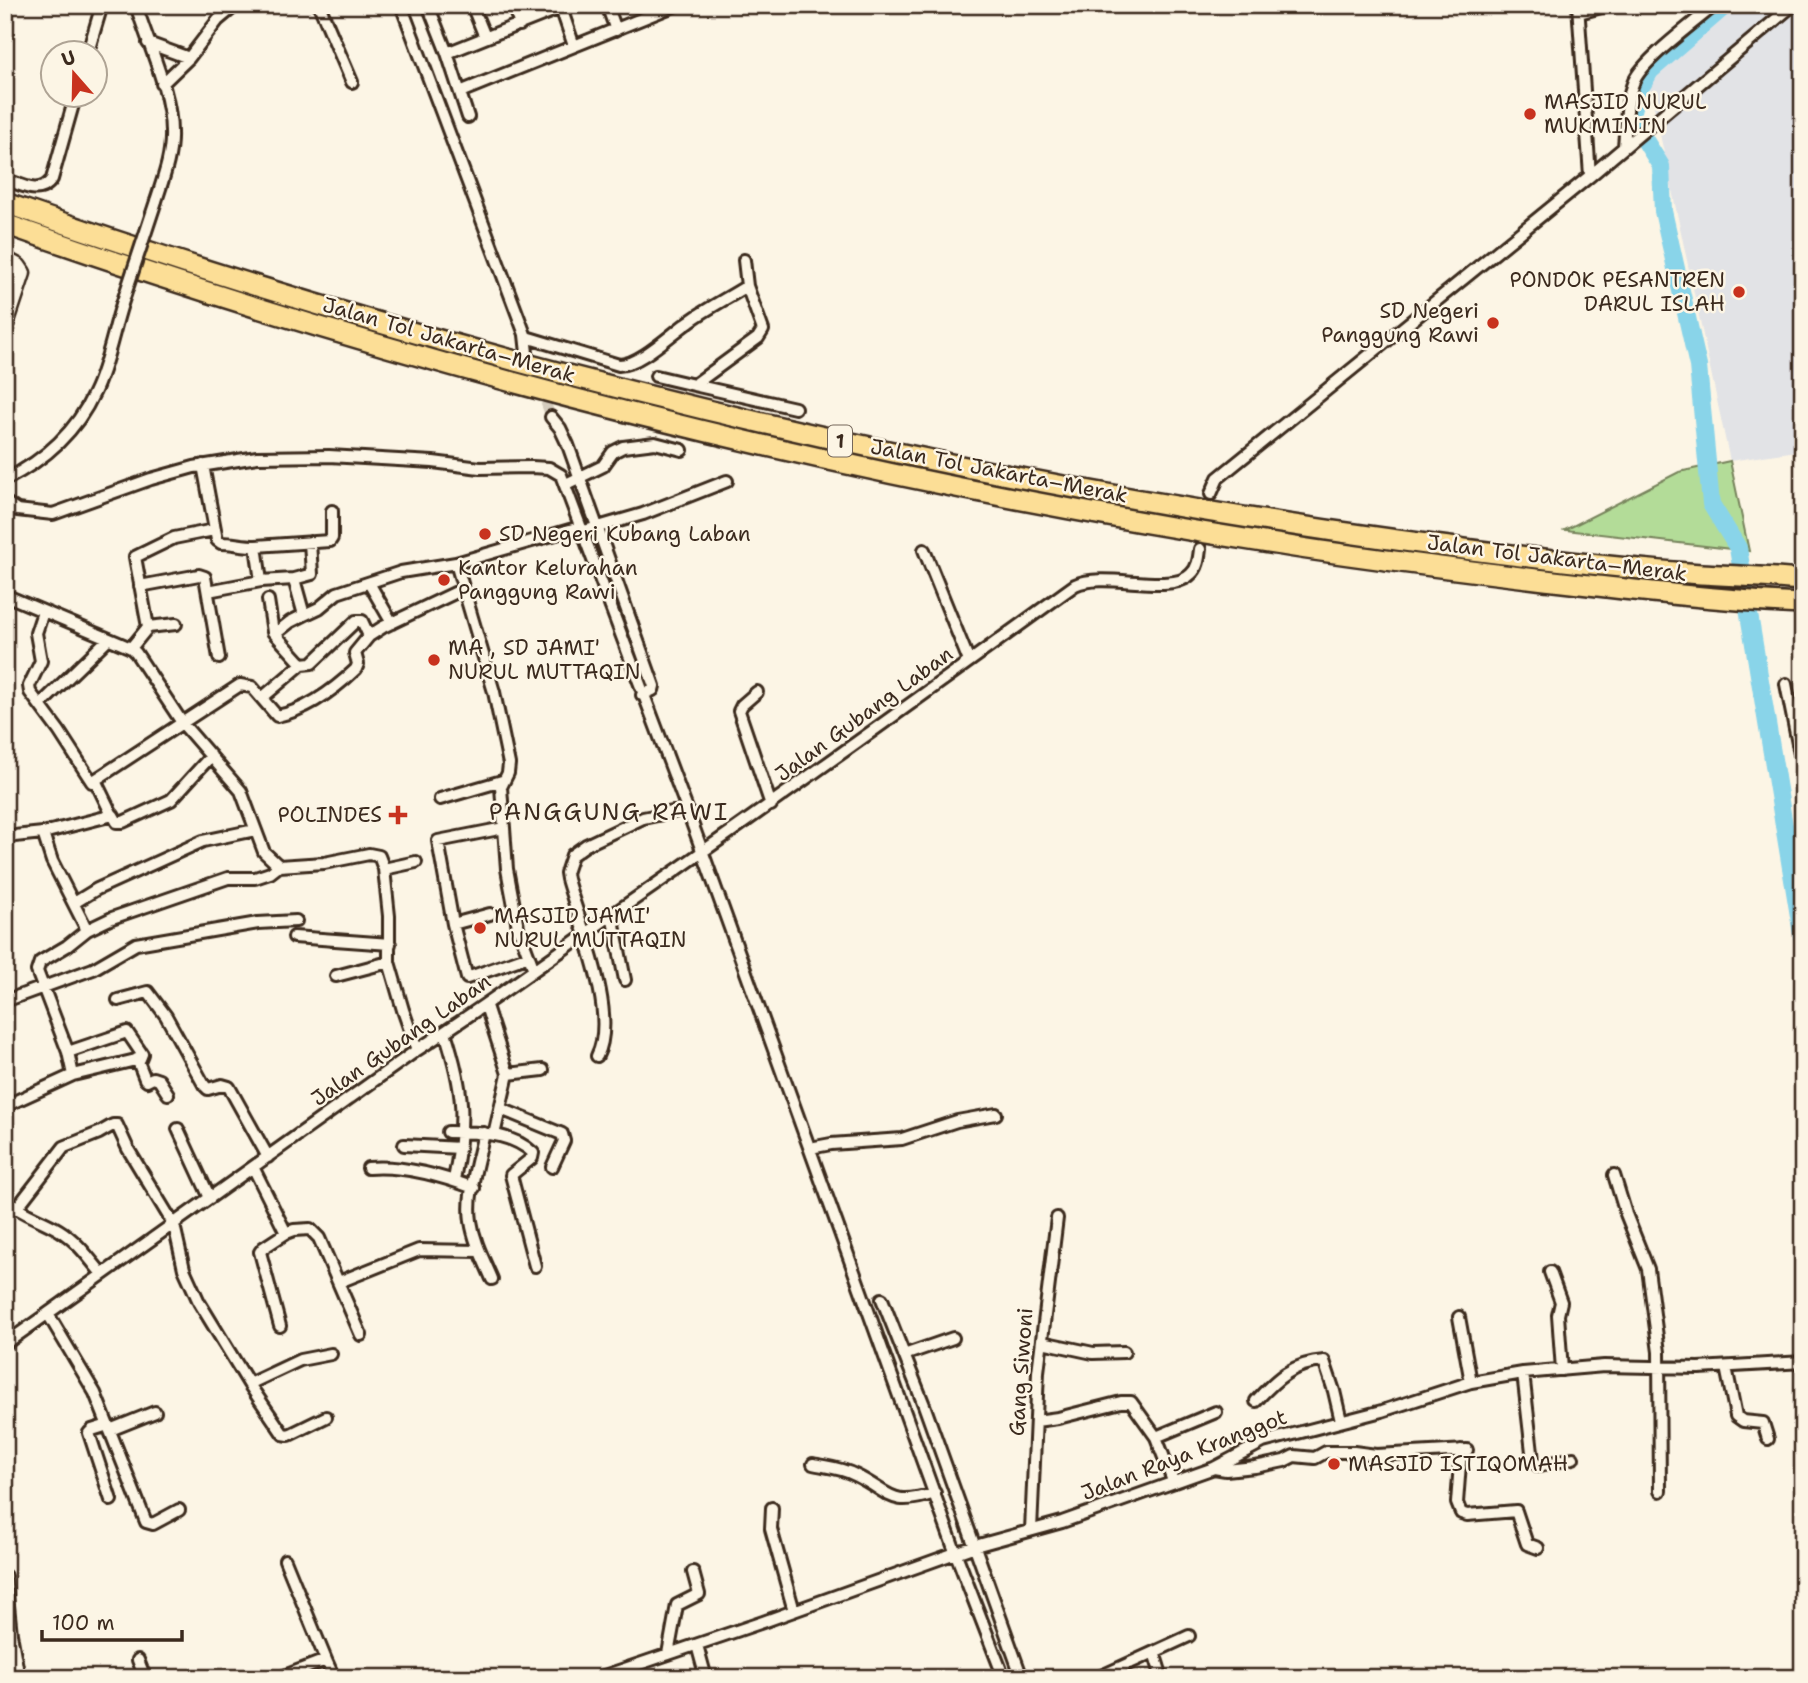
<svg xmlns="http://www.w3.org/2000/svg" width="1808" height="1683" font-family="'Shantell Sans',sans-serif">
	<rect width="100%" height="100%" fill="#fcf5e5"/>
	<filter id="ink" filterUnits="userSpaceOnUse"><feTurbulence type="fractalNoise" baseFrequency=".0143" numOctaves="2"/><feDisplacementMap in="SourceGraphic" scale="14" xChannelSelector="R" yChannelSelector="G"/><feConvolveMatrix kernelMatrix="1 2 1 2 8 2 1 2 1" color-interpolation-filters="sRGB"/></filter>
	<g filter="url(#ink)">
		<path fill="#e2e3e6" d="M1733,5H1803V450L1730,461L1649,83Z"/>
		<path fill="#b3dc98" stroke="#77835b" stroke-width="2" d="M1730,461L1749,551L1565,530L1679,472Z"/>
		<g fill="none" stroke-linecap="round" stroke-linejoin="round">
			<path stroke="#89d4e9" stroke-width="18" d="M1726,5L1650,71L1638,92L1631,118L1661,166L1663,211L1698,366L1711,504L1738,548L1803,940"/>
			<path stroke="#d5ccbd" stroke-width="10" stroke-dasharray="10 5" stroke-linecap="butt" d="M540,388L551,417
				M1200,549L1211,494"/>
			<defs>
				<path id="street" d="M136,5C148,44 171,91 171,132C172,156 163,179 156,201
					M319,5L352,82
					M401,5L526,337L619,365C640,365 672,333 690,321C708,308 728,298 747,286L744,260
					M428,5L447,53L468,117
					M472,5L485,37
					M513,5L520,25
					M560,5L574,46
					M607,5L616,30
					M1578,5L1590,176
					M1579,13L1609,5
					M148,43L189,58
					M88,52L102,5
					M447,53L560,8
					M162,84L189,58L218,20L236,5
					M460,92L676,5
					M1624,146C1626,126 1626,99 1634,81C1644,59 1695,22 1715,5
					M5,179C22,185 40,197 52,179L76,94
					M525,335L527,353
					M656,376L694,385L758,338L763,330L747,286
					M694,385L795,408
					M551,417L560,428L568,445L654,686L653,690L642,695
					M203,465L217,540L221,543C233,543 243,546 256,546L261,581
					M5,480C43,461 76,432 94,393C107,367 113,332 122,304
					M566,484L603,466L613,452L623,447L655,443L682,450
					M1211,494L1218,478L1590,176L1793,5
					M5,502L17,510L53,514L151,479L194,467L257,457L329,456L433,462L480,468L532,467L549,468L561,475L687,809L956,1554L1004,1678
					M581,532L643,514L727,481
					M256,546L330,541L332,538V511
					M924,550L969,661
					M294,579L312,574L310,542
					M369,583L392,623
					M140,586L199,575L205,577L219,658
					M208,591L261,581L294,579L304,615L290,622L275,634
					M5,595L131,648L136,653L183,724L241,791L264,852L279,866
					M43,612L36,633L41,661L29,686L30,692L59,731L92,782L240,685L252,687L277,716C308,710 334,690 356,669L358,664L355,653L369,636L383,627L463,589
					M304,615L319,608L337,593L401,572L456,563
					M148,627L176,624
					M131,648L148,627L135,557L174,538L214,530
					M302,664L312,663L356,621H362L369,636
					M1786,684L1803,769
					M757,692L742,705L739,711L771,805
					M262,698L302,664L273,632L268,600
					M41,704L108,639
					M95,780L112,815
					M440,799L502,781
					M504,828L438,841L453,924L467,978L529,956
					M43,833L52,861L87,930
					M5,837L43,833L113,815L117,822H123L171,800L211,756
					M384,869L416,862
					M74,903L97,889L203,841L255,830
					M612,915L625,980
					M453,924L490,914
					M294,937L390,944
					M534,970L518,927L507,869L501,787L508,773L509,764L494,692L456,563L580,527
					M336,976L389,962
					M118,1000L148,992L166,1016L204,1085L208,1089L222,1085L229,1087L268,1157
					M5,1001L93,969L136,944L258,923L296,921
					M486,1006L508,1074L494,1135
					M445,1032C464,1091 466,1119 454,1180
					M597,1056C619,1014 579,923 567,879L566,873L572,855L586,845L643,818L687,809
					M137,1059L145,1079L147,1081L153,1078L159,1080L168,1094
					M508,1074L543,1070
					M73,1075L140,1059L142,1054L127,1032L68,1052L37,971L40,962L67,946L87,930L112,918L228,878H255L270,873L279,866L324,863L369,854L379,856L384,869L389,916V962L403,1010L417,1050
					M5,1106L73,1075L68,1052
					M501,1109L562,1134L564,1141L552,1167
					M178,1129L210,1198
					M448,1132C475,1132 512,1132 533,1153L532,1158L511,1175L535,1266
					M484,1133C478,1161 467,1193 471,1221C474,1242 484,1260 492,1279
					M404,1145L460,1148
					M810,1148L831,1144L902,1139L957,1121L996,1114
					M368,1168C402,1165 442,1176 474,1188
					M254,1169L286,1233L263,1248L260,1252L280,1326
					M1614,1175L1626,1214L1648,1269L1659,1352L1660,1491
					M5,1200C21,1214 41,1219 59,1230C77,1241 89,1258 102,1274
					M16,1209L64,1147L99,1133L113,1125H117L128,1149L174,1225L184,1269L199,1302L249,1384L283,1434L289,1435L326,1417
					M286,1233L294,1230L310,1229L319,1238L361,1335
					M1550,1272L1561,1302L1558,1315L1562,1370
					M339,1282L419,1250L479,1251
					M882,1299L924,1405L1022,1678
					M48,1314L95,1393L146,1522L153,1524L179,1510
					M1459,1317L1471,1382
					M1042,1342L1093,1353L1124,1352
					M5,1344L417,1050C484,1007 548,960 613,914C769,807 921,696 1075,585C1105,571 1172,595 1191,574C1198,568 1199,558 1200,549
					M904,1355L953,1338
					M1726,1367L1736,1416L1743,1421L1763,1423L1768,1439
					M1523,1373L1533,1461L1539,1466L1573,1458
					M249,1384L300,1360L331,1354
					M1256,1401C1276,1379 1293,1363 1324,1361L1334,1391L1341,1421
					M1036,1421L1058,1418L1121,1402H1131L1156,1437L1173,1481
					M108,1425L92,1430L89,1433L111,1500
					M110,1430L155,1412
					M1156,1437L1216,1412
					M1461,1450L1457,1503L1461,1513L1467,1515L1516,1511L1527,1544L1538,1548
					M813,1464C827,1467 842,1468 855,1475C892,1493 889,1508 935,1493
					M1214,1468L1226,1470L1255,1467L1284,1461L1294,1456L1315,1458L1326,1452H1354L1376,1455L1467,1450
					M772,1508L771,1529L794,1611
					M1031,1530L1038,1372L1057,1218
					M5,1576L11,1634L19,1678
					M697,1645L706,1678
					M1154,1652L1189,1636
					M668,1654L677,1605L699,1594L693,1572
					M138,1660L145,1678
					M326,1660L334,1678
					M279,1678L326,1660L285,1560
					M598,1678L763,1622L975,1546L1062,1522L1214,1468L1263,1442L1382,1411L1471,1382L1523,1373L1604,1366L1699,1368L1803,1362
					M1097,1678L1154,1652L1162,1678"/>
				<path id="secondary" d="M5,260L18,267L22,273L5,324"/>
				<path id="highway" d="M5,203C457,361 923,475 1397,540C1498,554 1600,567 1701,574C1735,576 1769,577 1803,580
					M5,224C416,369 839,476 1269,543C1361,558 1453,569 1545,580C1631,590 1716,600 1803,604"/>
			</defs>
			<use href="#street" stroke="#3b2a1e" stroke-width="16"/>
			<use href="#secondary" stroke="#3b2a1e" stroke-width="21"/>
			<use href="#highway" stroke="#3b2a1e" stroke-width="24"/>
			<use href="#street" stroke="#fcf5e5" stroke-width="10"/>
			<use href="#secondary" stroke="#fcf5e5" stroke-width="16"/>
			<use href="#highway" stroke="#fcde96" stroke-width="19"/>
			<defs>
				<path id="street-bridge" d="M122,304L156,201"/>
			</defs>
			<use href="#street-bridge" stroke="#3b2a1e" stroke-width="16" stroke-linecap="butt"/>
			<use href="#street-bridge" stroke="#fcf5e5" stroke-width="10"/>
		</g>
	</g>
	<g fill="#c8321e" stroke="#fcf5e5" stroke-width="2.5">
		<circle cx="1530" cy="114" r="7"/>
		<circle cx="1739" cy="292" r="7"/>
		<circle cx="1493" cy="323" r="7"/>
		<circle cx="485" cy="534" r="7"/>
		<circle cx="444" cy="580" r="7"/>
		<circle cx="434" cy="660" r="7"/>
		<path d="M394.5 804.5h7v7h7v7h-7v7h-7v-7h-7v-7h7z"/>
		<circle cx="480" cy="928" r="7"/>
		<circle cx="1334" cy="1464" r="7"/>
	</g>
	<g text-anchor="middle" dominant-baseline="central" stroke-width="5" stroke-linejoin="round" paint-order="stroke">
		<rect fill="#fcf5e5" stroke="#75675a" stroke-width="2" x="828" y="425.5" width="24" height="31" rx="5"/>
		<g font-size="19" font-weight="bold" fill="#3b2a1e">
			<text x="840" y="441">1</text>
		</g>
		<g font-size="21" fill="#3b2a1e" stroke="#fcf5e5" text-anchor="start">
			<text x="1544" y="102">MASJID NURUL<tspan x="1544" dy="24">MUKMININ</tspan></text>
			<text x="1725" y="280" text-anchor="end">PONDOK PESANTREN<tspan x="1725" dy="24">DARUL ISLAH</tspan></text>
			<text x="1479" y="311" text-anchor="end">SD Negeri<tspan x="1479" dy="24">Panggung Rawi</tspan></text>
			<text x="499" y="534">SD Negeri Kubang Laban</text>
			<text x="458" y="568">Kantor Kelurahan<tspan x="458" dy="24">Panggung Rawi</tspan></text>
			<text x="448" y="648">MA , SD JAMI'<tspan x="448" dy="24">NURUL MUTTAQIN</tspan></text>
			<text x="382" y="815" text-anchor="end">POLINDES</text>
			<text x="494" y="916">MASJID JAMI'<tspan x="494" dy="24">NURUL MUTTAQIN</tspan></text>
			<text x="1348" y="1464">MASJID ISTIQOMAH</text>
		</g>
		<g font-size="21" fill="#3b2a1e" stroke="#fcf5e5">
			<text transform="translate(449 340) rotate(16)">Jalan Tol Jakarta–Merak</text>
			<text transform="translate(999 471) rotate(11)">Jalan Tol Jakarta–Merak</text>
			<text transform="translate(1557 558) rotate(7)">Jalan Tol Jakarta–Merak</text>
			<text transform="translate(864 714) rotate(-36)">Jalan Gubang Laban</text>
			<text transform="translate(401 1040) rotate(-35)">Jalan Gubang Laban</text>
			<text transform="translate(1021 1372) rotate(-86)">Gang Siwoni</text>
			<text transform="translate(1184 1455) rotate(-21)">Jalan Raya Kranggot</text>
		</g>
		<g font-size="24" letter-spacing="2" fill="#3b2a1e" stroke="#fcf5e5">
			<text x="609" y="812">PANGGUNG RAWI</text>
		</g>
	</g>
	<rect width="1808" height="1683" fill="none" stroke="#fcf5e5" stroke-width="28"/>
	<rect x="14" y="14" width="1780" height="1655" fill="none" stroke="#3b2a1e" stroke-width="2.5" filter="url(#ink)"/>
	<g transform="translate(74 74) rotate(340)"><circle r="33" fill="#fcf5e5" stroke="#afa495" stroke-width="2"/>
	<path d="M0-5L12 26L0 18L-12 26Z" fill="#c8321e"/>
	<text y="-10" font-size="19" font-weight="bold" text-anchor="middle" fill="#3b2a1e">U</text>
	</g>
	<path d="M42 1630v10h140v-10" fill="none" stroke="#3b2a1e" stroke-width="3.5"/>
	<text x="52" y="1630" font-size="21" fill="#3b2a1e" stroke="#fcf5e5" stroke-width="5" paint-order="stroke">100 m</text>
</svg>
